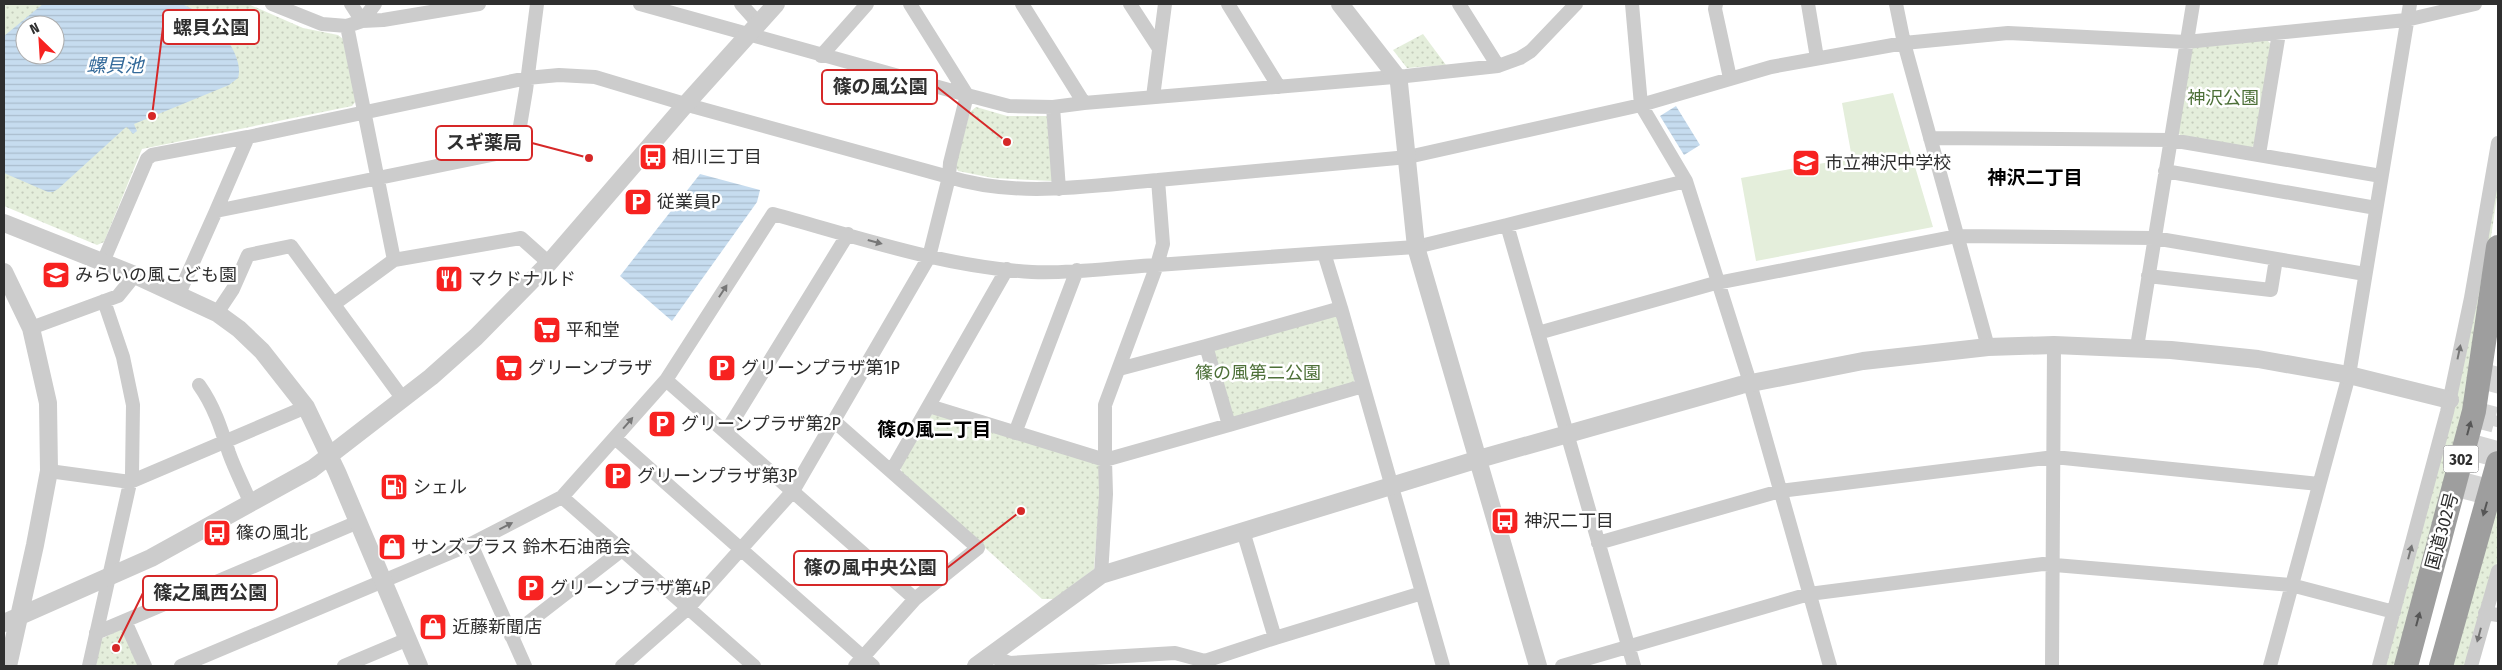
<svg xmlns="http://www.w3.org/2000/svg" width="2502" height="670" font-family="'Fira Sans Condensed','Noto Sans JP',sans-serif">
	<defs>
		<pattern id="green-dots" width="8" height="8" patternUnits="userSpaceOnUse" patternTransform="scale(1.25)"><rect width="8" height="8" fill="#e4eedb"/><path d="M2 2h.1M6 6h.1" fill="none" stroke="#c4ccbc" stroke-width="1.8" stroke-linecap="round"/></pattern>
		<pattern id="water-rules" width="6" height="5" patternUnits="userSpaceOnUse" patternTransform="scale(1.25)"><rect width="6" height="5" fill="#c6dcef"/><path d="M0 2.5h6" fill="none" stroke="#aabdcd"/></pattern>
	</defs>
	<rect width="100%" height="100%" fill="#fff"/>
	<path fill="url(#green-dots)" fill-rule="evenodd" d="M4,4H248L303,28L338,35L343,39L356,101L352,106L142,149L104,242L97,245L4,206ZM25,25H55V55H25Z
		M1423,34L1446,65L1407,68L1393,50Z
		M2265,38L2272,45L2256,144L2251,148L2181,137L2177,130L2190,50L2197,45Z
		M976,107L1007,116H1047L1052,181L993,178L958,171L955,165L970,112Z
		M2498,164V190L2469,385L2398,666H2382Z
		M1332,314L1337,317L1355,379L1353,384L1235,418L1230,416L1211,353L1216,347Z
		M936,413L1098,462L1102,468L1094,569L1054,599H1042L902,473L900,465L929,416Z
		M2498,493V559L2467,666H2450Z
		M121,629L140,666H96L101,639Z"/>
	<path fill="#e4eedb" d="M1893,93L1933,227L1756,261L1741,178L1852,158L1842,103Z"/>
	<path fill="url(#water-rules)" fill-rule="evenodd" d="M43,4H182L219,22L228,16L230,19L221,30C229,42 243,62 238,78L229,85L134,124L137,131L133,134L127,127L125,128L58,189L53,192H48L4,173V36ZM25,25H55V55H25Z
		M1676,106L1700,145L1684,155L1660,116Z
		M700,174L760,190L757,202L672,321L620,276Z"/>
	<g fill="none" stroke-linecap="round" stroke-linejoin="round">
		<path stroke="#d5d5d5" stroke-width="26" stroke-dasharray="26 13" stroke-linecap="butt" d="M2479,429L2498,358
			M2475,502L2498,416"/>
		<path stroke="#ccc" stroke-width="14" d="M272,4L322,24L347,26L362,21L383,20L479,4
			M351,4L362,21L375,4
			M640,4L967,95
			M741,4L758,23
			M910,4L967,95
			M1022,4L1084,103L1406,76L1498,66L1520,58L1531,51L1576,4
			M1130,4L1158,47
			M1228,4L1279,87
			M1459,4L1498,66
			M1632,4L1641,105L1686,181L1747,373L1830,666
			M1716,4L1715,9L1730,78
			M1808,4L1817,58
			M1896,4L1904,43L2008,33L2186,42L2406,20L2475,4
			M347,26L394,260
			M821,56L867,4
			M1153,97L1165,4
			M1084,103L1053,107L1009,106L967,95L950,163L949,177C1017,198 1088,186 1158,180
			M1053,107L1059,189
			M1930,138L2171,140L2381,176
			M2259,154L2279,33
			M2165,171L2376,208
			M216,211L248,137
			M1507,225L1686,181
			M1324,253L1157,265L1163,244L1158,180L1408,157L1641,105L1771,67L1904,43L1988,347
			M103,262L147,159L152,155L248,137L527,78L559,75L595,77L695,107L949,177L929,257L793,491L688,608L622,666
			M2148,276L2271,290L2276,259
			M178,296L216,211L516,150L526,90L537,4
			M334,304L394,260L521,238L549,263
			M1341,308L1443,666
			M217,313L233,289L248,255L291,246L403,399
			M31,328L118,296L135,275
			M1538,333L1712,284L1957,236L2154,238L2365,274
			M2137,347L2193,4
			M1119,369L1206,346
			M666,380L915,599
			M199,385C214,406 221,428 229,453C235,470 244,487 251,504
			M834,421L978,548L915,599L855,666
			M1229,425L1363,386
			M726,432L848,234
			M1015,433L1077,270
			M615,438L873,666
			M892,470L1007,269
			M49,471L130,482L306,407
			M562,497L754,666
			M1243,531L1275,638L1422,593
			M1598,543L1780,491L2054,457L2319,484
			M471,544L525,666
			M1101,575L1106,494L1105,460L1229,425L1206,346L1341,308L1324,253L1416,247L1507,225L1634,666
			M2485,613L2498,615
			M125,621L145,666
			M96,633L358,522
			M511,636L622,550
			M988,655L1010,663L1175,653L1205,661L1209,666
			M1205,661L1275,638
			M89,666L132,474L133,405L123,357L104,301
			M181,666L471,544L562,497L666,380L773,214C857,237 944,267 1032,272C1073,274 1116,267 1157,265L1105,405V460L929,406
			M344,666L408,639
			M1562,666L1809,594L2043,564L2291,585L2394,612
			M2052,666L2054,345
			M2270,666L2349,375L2410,4
			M2379,666L2447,412L2471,298L2498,143
			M2471,666L2498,571"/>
		<path stroke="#ccc" stroke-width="18" d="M1340,4L1397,77L1399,83L1416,247L1538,666
			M4,223L135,275L217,313L239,329L262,351L306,407L337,472L419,666
			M4,272L31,328L48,403L49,471L35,545L8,666
			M4,623L151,558L312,469L431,377L476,337L549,263L686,104L776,4
			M976,666L1101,575L1479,459L1741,385L1863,361L1988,347L2054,345L2171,350L2258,359L2349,375L2450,400"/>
		<path stroke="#9e9e9e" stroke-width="24" d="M2406,666L2474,411L2498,247
			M2441,666L2498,463"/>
	</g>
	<defs><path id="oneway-solid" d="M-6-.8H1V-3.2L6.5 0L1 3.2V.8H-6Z" transform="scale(1.25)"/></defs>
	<g fill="#767676">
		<use href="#oneway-solid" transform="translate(875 242) rotate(15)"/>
		<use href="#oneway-solid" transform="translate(723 291) rotate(-57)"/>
		<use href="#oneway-solid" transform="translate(2459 352) rotate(-78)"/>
		<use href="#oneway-solid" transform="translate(628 423) rotate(-49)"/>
		<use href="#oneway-solid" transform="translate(506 526) rotate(-27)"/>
		<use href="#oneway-solid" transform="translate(2410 552) rotate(-75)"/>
		<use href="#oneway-solid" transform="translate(2479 635) rotate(105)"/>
	</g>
	<g fill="#565656">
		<use href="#oneway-solid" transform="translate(2469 428) rotate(-75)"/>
		<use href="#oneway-solid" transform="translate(2485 509) rotate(106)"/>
		<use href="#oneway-solid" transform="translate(2418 619) rotate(-75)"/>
	</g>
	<defs>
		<symbol id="bus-square" viewBox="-11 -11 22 22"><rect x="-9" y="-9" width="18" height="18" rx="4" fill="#f72220" stroke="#fff"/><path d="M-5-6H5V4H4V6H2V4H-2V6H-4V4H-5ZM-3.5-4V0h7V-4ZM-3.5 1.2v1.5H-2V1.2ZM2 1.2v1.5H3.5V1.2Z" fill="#fff"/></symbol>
		<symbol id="school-square" viewBox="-11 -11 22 22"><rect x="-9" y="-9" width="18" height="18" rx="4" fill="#f72220" stroke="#fff"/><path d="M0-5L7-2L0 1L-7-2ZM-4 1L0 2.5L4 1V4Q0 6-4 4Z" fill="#fff"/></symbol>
		<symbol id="parking-square" viewBox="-11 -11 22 22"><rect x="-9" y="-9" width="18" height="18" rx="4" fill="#f72220" stroke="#fff"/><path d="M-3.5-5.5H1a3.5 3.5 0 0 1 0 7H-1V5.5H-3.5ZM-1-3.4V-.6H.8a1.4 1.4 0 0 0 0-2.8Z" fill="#fff"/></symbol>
		<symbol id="restaurant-square" viewBox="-11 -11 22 22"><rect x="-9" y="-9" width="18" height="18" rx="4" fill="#f72220" stroke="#fff"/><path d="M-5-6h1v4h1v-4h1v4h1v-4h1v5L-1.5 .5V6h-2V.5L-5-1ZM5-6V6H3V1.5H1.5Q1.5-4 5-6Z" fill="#fff"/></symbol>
		<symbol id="supermarket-square" viewBox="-11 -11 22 22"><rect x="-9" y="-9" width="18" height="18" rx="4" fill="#f72220" stroke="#fff"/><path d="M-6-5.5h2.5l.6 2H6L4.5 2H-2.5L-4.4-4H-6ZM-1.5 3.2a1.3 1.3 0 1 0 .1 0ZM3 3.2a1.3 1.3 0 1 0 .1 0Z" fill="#fff"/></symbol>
		<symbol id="fuel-square" viewBox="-11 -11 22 22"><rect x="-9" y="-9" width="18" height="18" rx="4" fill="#f72220" stroke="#fff"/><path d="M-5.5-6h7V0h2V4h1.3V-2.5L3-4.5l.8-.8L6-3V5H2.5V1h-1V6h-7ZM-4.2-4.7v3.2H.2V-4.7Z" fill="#fff"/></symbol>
		<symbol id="shop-square" viewBox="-11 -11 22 22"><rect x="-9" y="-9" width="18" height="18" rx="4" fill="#f72220" stroke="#fff"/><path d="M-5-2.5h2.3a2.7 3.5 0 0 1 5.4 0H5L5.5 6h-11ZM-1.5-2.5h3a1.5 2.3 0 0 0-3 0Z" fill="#fff"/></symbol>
	</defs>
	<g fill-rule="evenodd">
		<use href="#bus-square" x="637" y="141" width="32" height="32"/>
		<use href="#school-square" x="1790" y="147" width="32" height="32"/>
		<use href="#parking-square" x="622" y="186" width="32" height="32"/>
		<use href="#school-square" x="40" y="259" width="32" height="32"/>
		<use href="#restaurant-square" x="433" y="263" width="32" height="32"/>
		<use href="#supermarket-square" x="531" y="314" width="32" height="32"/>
		<use href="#supermarket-square" x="493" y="352" width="32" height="32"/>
		<use href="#parking-square" x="706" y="352" width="32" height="32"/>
		<use href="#parking-square" x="646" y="408" width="32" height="32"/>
		<use href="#parking-square" x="602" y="460" width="32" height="32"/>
		<use href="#fuel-square" x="378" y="471" width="32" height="32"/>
		<use href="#bus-square" x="1489" y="505" width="32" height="32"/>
		<use href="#bus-square" x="201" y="517" width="32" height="32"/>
		<use href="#shop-square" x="376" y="531" width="32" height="32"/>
		<use href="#parking-square" x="515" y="572" width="32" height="32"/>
		<use href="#shop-square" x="417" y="611" width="32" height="32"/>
	</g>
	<g text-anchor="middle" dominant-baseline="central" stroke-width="5" stroke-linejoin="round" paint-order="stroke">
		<rect fill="#fff" stroke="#6d6d6d" stroke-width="1" x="2443.5" y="445.5" width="35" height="27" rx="4"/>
		<g font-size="16" font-weight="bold" fill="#2f2f2f">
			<text x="2461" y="459">302</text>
		</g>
		<g font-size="18" fill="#4d7038" stroke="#fff">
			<text x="2223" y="98">神沢公園</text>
			<text x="1258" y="373">篠の風第二公園</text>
		</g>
		<g font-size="18" fill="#2f2f2f" stroke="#fff" text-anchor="start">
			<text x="672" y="157">相川三丁目</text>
			<text x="1825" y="163">市立神沢中学校</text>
			<text x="657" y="202">従業員P</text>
			<text x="75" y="275">みらいの風こども園</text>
			<text x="468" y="279">マクドナルド</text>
			<text x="566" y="330">平和堂</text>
			<text x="528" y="368">グリーンプラザ</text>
			<text x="741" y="368">グリーンプラザ第1P</text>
			<text x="681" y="424">グリーンプラザ第2P</text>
			<text x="637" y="476">グリーンプラザ第3P</text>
			<text x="413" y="487">シェル</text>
			<text x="1524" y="521">神沢二丁目</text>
			<text x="236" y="533">篠の風北</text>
			<text x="411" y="547">サンズプラス 鈴木石油商会</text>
			<text x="550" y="588">グリーンプラザ第4P</text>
			<text x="452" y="627">近藤新聞店</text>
		</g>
		<g font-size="18" fill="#2f2f2f" stroke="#fff">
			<text transform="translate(2442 531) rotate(-75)">国道302号</text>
		</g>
		<g font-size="19" font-style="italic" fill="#346a9a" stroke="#fff">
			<text x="115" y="65">螺貝池</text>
		</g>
		<g font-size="19" font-weight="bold" fill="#000" stroke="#fff">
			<text x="2035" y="177">神沢二丁目</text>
			<text x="934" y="429">篠の風二丁目</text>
		</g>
	</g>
	<path fill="none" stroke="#d62828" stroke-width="2" d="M152 116L163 27M1007 142L937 87M589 158L532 143M1021 511L947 568M116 648L143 593"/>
	<g fill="#d62828" stroke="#fff" stroke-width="2">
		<circle cx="152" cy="116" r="5"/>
		<circle cx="1007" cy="142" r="5"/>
		<circle cx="589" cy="158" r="5"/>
		<circle cx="1021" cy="511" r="5"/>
		<circle cx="116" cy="648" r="5"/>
	</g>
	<g fill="#fff" stroke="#d62828" stroke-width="2">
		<rect x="163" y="10" width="96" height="34" rx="5"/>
		<rect x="822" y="70" width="115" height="34" rx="5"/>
		<rect x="436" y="126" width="96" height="34" rx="5"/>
		<rect x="794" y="551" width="153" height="34" rx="5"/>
		<rect x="143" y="576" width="134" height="34" rx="5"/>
	</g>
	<g font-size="19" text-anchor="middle" font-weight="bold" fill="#2f2f2f">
		<text x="211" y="34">螺貝公園</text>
		<text x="880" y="93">篠の風公園</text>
		<text x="484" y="149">スギ薬局</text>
		<text x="870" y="574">篠の風中央公園</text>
		<text x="210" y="599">篠之風西公園</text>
	</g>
	<rect width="2502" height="670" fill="none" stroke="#2f2f2f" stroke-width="10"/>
	<g transform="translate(40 40) rotate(335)"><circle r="24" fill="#ffffff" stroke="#acacac"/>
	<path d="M0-4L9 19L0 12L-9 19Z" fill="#f72220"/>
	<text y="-8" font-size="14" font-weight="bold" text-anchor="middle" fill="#2f2f2f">N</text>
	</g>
</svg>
